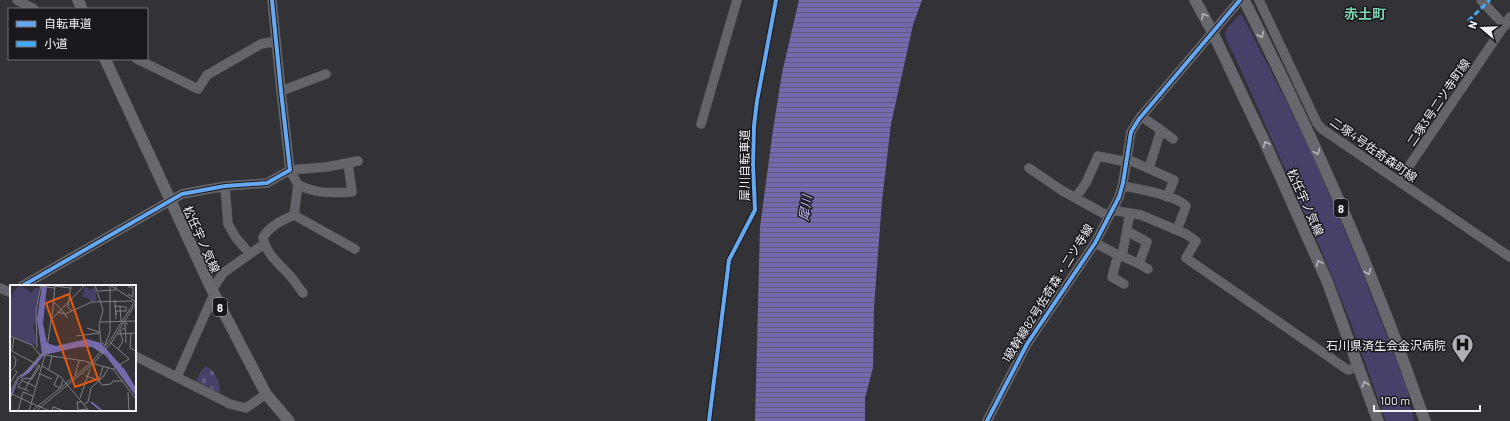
<svg xmlns="http://www.w3.org/2000/svg" width="1510" height="421" font-family="Barlow,'Noto Sans JP',sans-serif">
	<defs>
		<pattern id="cemetery-stones" width="16" height="16" patternUnits="userSpaceOnUse"><rect width="16" height="16" fill="#474068"/><path d="M2 7V4a2 2 0 0 1 4 0v3zM10 15v-3a2 2 0 0 1 4 0v3z" fill="#625c7e"/></pattern>
		<pattern id="water-rules" width="6" height="5" patternUnits="userSpaceOnUse"><rect width="6" height="5" fill="#7569ad"/><path d="M0 2.5h6" fill="none" stroke="#5f597c"/></pattern>
	</defs>
	<rect width="100%" height="100%" fill="#323237"/>
	<path fill="#474068" d="M1239,15H1242L1306,140L1357,259L1407,388L1414,421H1386L1350,321L1323,254L1240,68L1225,37L1226,29Z"/>
	<path fill="url(#cemetery-stones)" d="M206,366C217,372 219,382 220,393L196,382L201,371Z"/>
	<path fill="url(#water-rules)" d="M799,0H922L913,25L891,124L882,201L874,307L873,368L865,398V421H755L760,227L773,130L782,73Z"/>
	<g fill="none" stroke-linecap="round" stroke-linejoin="round">
		<defs>
			<path id="minor" d="M17,0L34,9
				M1259,0L1317,123L1322,129L1510,257
				M1481,0L1505,26
				M137,59L198,89L207,75L261,44L276,41
				M281,91L326,74
				M1141,116L1161,130L1149,168
				M701,124L737,0
				M1161,130L1173,139
				M1127,159L1174,180L1167,197
				M1029,168L1061,190L1108,216
				M1399,181L1510,17
				M298,185C319,194 329,193 352,192L348,163
				M225,186L228,224L236,238L250,254
				M1123,186C1139,189 1175,195 1186,206L1177,230
				M1076,197L1086,183L1098,156L1127,162
				M1112,210L1141,215L1186,234L1196,241L1186,258L1348,370L1359,366
				M294,215L355,249
				M1095,243L1118,255L1122,256L1130,213
				M1118,255L1112,277L1124,284
				M1122,256L1139,264L1147,242L1127,231
				M1139,264L1148,269
				M22,286L182,194L225,186L267,183L290,170L281,91L272,0
				M0,288L11,293
				M212,290L223,273L264,244
				M303,293C299,288 296,283 292,278C281,265 266,255 263,237C271,225 281,221 294,215L298,185L290,170L326,167L358,161
				M135,356L230,404L246,408L266,394
				M177,377L214,294
				M987,421L1027,344L1095,243L1119,197L1123,183L1131,132L1139,119L1240,0"/>
			<path id="major" d="M78,0L82,9
				M1195,0L1213,33L1266,145L1327,281L1378,421
				M1244,0C1296,103 1345,208 1386,315C1400,350 1412,386 1425,421
				M105,59L212,290L266,394L289,421"/>
		</defs>
		<use href="#minor" stroke="#4e4e52" stroke-width="10"/>
		<use href="#major" stroke="#4e4e52" stroke-width="12"/>
		<use href="#minor" stroke="#65646a" stroke-width="9"/>
		<use href="#major" stroke="#68686f" stroke-width="11"/>
		<path stroke="#42abf6" stroke-width="3" stroke-dasharray="6 3" stroke-linecap="butt" d="M1468,21L1490,0"/>
		<defs>
			<path id="cycleway" d="M22,286L182,194L225,186L267,183L290,170L281,91L272,0
				M709,421L729,260L755,210L753,164L754,126L757,101L776,0
				M987,421L1027,344L1095,243L1119,197L1123,183L1131,132L1139,119L1240,0"/>
		</defs>
		<use href="#cycleway" stroke="#19181c" stroke-width="6"/>
		<use href="#cycleway" stroke="#66a8f1" stroke-width="4"/>
	</g>
	<defs><path id="oneway-chevron" d="M-2-3.5L2.5 0L-2 3.5" fill="none" stroke-width="1.6" stroke-linecap="round" stroke-linejoin="round"/></defs>
	<g stroke="#b4b4ba">
		<use href="#oneway-chevron" transform="translate(1204 16) rotate(-120)"/>
		<use href="#oneway-chevron" transform="translate(1261 35) rotate(63)"/>
		<use href="#oneway-chevron" transform="translate(1266 144) rotate(-115)"/>
		<use href="#oneway-chevron" transform="translate(1317 152) rotate(67)"/>
		<use href="#oneway-chevron" transform="translate(1319 263) rotate(-114)"/>
		<use href="#oneway-chevron" transform="translate(1368 272) rotate(68)"/>
		<use href="#oneway-chevron" transform="translate(1365 384) rotate(-109)"/>
	</g>
	<defs>
		<symbol id="hospital-pin" viewBox="-11 -11 22 30"><path d="M0 17L-7.5 6A9.5 9.5 0 1 1 7.5 6Z" fill="#afafb4" stroke="#19181c"/><path d="M-5-5h3v3.5h4V-5h3V5h-3V1.5h-4V5h-3Z" fill="#111"/></symbol>
	</defs>
	<g fill-rule="evenodd">
		<use href="#hospital-pin" x="1450" y="332" width="25" height="34"/>
	</g>
	<g text-anchor="middle" dominant-baseline="central" stroke-width="3" stroke-linejoin="round" paint-order="stroke">
		<g fill="#19181c" stroke="#b2b1b6" stroke-width="1">
			<rect x="1334" y="199" width="14" height="18" rx="3"/>
			<rect x="213" y="298" width="14" height="18" rx="3"/>
		</g>
		<g font-size="11" font-weight="bold" fill="#f3f2f8">
			<text x="1341" y="208">8</text>
			<text x="220" y="307">8</text>
		</g>
		<g font-size="12" fill="#f3f2f8" stroke="#19181c">
			<text transform="translate(1438 102) rotate(-56)">二塚3号二ツ寺町線</text>
			<text transform="translate(1374 149) rotate(35)">二塚4号佐奇森町線</text>
			<text transform="translate(744 165) rotate(-90)">犀川自転車道</text>
			<text transform="translate(1306 202) rotate(66)">松任宇ノ気線</text>
			<text transform="translate(202 239) rotate(66)">松任宇ノ気線</text>
			<text transform="translate(1047 293) rotate(-58)">1級幹線82号佐奇森・二ツ寺線</text>
		</g>
		<g font-size="12" fill="#f3f2f8" stroke="#19181c" text-anchor="end">
			<text x="1446" y="345">石川県済生会金沢病院</text>
		</g>
		<g font-size="13" font-style="italic" fill="#c3baf8" stroke="#19181c">
			<text transform="translate(805 208) rotate(-82)">犀川</text>
		</g>
		<g font-size="14" font-weight="bold" fill="#7bd5b4" stroke="#19181c">
			<text x="1365" y="13">赤土町</text>
		</g>
	</g>
	<g transform="translate(10 285)">
		<rect width="126" height="126" fill="#323237"/>
		<path d="M9,0L22,8L24,3H29L26,37L23,41L27,59L23,60L0,50V12ZM75,1L80,5L86,2V15L80,18L79,13L72,12Z" fill="#474068"/>
		<path d="M32,0H37L33,39L37,58L46,61L77,54L91,58L115,85L126,103V111L96,71L82,62H69L34,70L19,88L9,94L1,113L2,126L0,110L8,94L32,69L27,34Z" fill="#7569ad"/>
		<path fill="none" stroke="#7569ad" stroke-width="2" d="M81,117L92,126"/>
		<path fill="none" stroke="#7f7f84" stroke-width="1" d="M61,0L58,22L62,26M85,0L93,25L89,40L91,57L95,60L100,47M100,0V47M100,0L125,16M29,1L44,3M45,1L60,3M88,6L106,5V0M118,9L123,12V2H118M105,15L106,34M43,16L55,29L82,17L123,16M104,21L116,22V26H106V30M110,21L111,36M47,27L55,29L57,33M42,32L45,0M90,37L126,36M77,43L89,47M121,48L120,63L126,66M107,49L126,48M0,51L22,60L29,69L74,76L103,84M66,51L90,48M100,57L119,74L103,84L126,114M116,58L115,38L118,39M27,63L26,26L31,0M108,64L113,56L110,46L115,43M0,65L30,81M2,65L4,52M32,81L51,92L79,126M39,84L42,71M0,87L5,81L6,74L3,71M30,89L42,94M65,90L69,76M48,91L44,100L50,103L53,95M76,91L88,95L92,100L101,99L103,96H113M11,95L26,102M89,95L93,82M0,98L7,87L5,85M15,104L28,81M19,106L8,102L13,93L22,94L30,81M0,107L8,92L17,87L31,69M118,107L119,126M0,108L21,118M70,113L80,84M72,117H67L68,125L77,124M21,118L40,126M74,119L78,117L81,103L93,92L99,82M8,126L13,107L23,111M19,126L37,63L41,35L75,0M22,126L81,78L101,54L125,16M26,126L83,79L101,58L126,18M42,126L43,122L55,126"/>
		<path fill="#e8590c" fill-opacity="0.15" stroke="#e8590c" stroke-width="2" d="M59,9L88,94L65,102L36,18Z"/>
		<rect width="126" height="126" fill="none" stroke="#f3f2f8" stroke-width="2"/>
	</g>
	<rect x="8" y="8" width="140" height="52" fill="#19181c" stroke="#706f74"/>
	<rect x="16" y="21" width="20" height="6" fill="#66a8f1" stroke="#706f74"/>
	<text x="44" y="28" font-size="12" fill="#f3f2f8">自転車道</text>
	<rect x="16" y="41" width="20" height="6" fill="#42abf6" stroke="#706f74"/>
	<text x="44" y="48" font-size="12" fill="#f3f2f8">小道</text>
	<g transform="translate(1482 28) rotate(289)" stroke="#19181c" stroke-width="3" paint-order="stroke">
	<path d="M0-3L7 15L0 10L-7 15Z" fill="#f3f2f8"/>
	<text y="-6" font-size="11" font-weight="bold" text-anchor="middle" fill="#f3f2f8">N</text>
	</g>
	<path d="M1374 405v6h106v-6" fill="none" stroke="#f3f2f8" stroke-width="2"/>
	<text x="1380" y="405" font-size="12" fill="#f3f2f8" stroke="#19181c" stroke-width="3" paint-order="stroke">100 m</text>
</svg>
